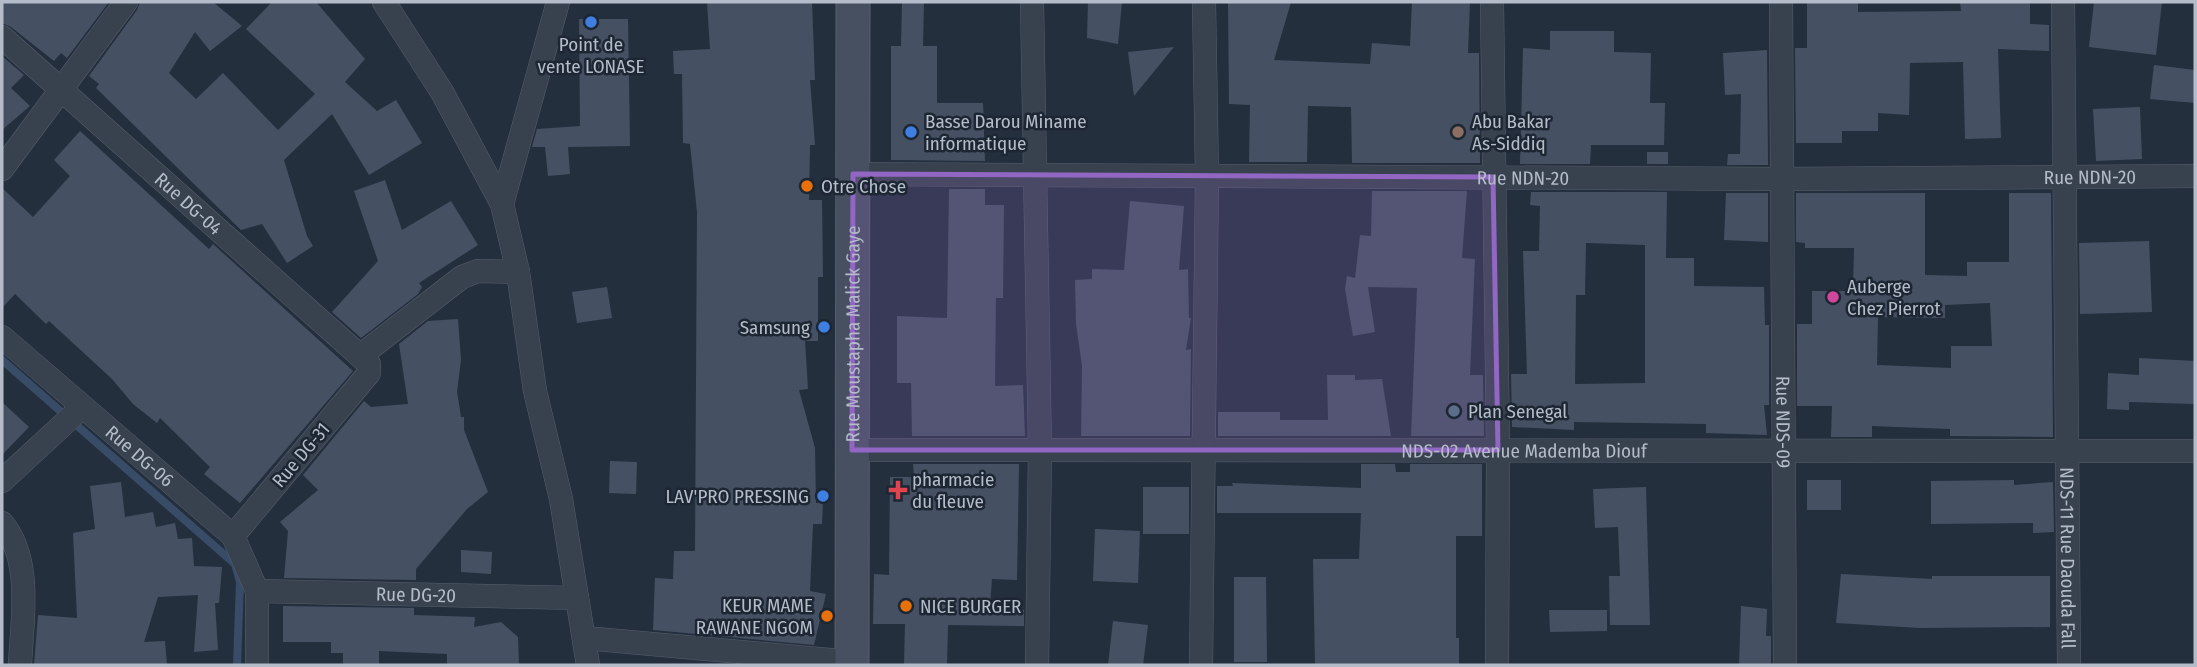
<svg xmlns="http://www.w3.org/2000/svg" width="2197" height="667" font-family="'Fira Sans Condensed',sans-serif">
	<rect width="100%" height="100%" fill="#242f3e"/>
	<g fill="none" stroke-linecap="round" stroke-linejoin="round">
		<path stroke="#394c67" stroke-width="8" d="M2,360L235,564L240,582L237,665"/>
	</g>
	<path fill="#455162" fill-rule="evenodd" d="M2,2H109L67,58L61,53L54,61L11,27L2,23Z
		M140,2H213L242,26L210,51L195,32L169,73L196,99L223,73L278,130L315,94L246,29L272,2H316L365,59L345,82L377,111L396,100L422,143L369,175L332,114L284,160L307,236L313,246L287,263L262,224L241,230L96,88L99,84L89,76L137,10Z
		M707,2H812L815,80H810L815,145H810L809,200H822L823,277H818V341H805L808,389L799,390L815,448L816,503H823L822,524H813L810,591L826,594L814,645L653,630L655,578L673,579L674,551H695L697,212L690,144L683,143L682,74H674L673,51L710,49Z
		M902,2H924L923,46H937V103H983L985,161L891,160V46H901Z
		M1088,2H1122L1118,44L1087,38Z
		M1228,2H1291L1274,60L1370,64L1372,43L1410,46L1412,2H1470L1468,53H1479L1480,163H1352L1351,107L1308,106L1307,162H1249L1250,105L1229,104Z
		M1960,2H2030V24L2049,25V51L1998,49L2001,138L1965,139L1963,62L1910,63L1909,115L1878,113V131H1842V143H1796L1795,48H1807V3H1858V12L1961,11Z
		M2094,2H2162L2156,55L2089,47Z
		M579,19H628L630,146L568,147L570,174L548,176L545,147H532L537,129L580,126Z
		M1550,31H1614V52L1651,53L1650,103H1665L1664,145H1591L1590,164H1520L1523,48L1550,50Z
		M1174,47L1134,96L1128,52Z
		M1767,50L1768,165H1727L1728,154H1740L1741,94L1725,95L1723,53Z
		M2,56L24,75L11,88L30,106L2,130Z
		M2154,65L2195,70V103L2150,99Z
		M2140,107L2142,159L2096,161L2093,109Z
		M80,131L209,249L213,244L353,371L240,503L204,474L210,467L160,418L157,423L133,404L112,379L49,321L46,324L15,294L2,308V188L33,217L70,176L54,160Z
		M1647,152H1668V164H1647Z
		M385,180L402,230L451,201L478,245L419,283L422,287L418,294L361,338L332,312L378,261L354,191Z
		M949,189H985V205H1004L1003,298H996L995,386L1023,385L1025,436H912L911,383H897V316L947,318Z
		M1372,191H1467L1462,258L1475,259L1470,375H1483L1484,436H1411L1417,288L1368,287L1375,332L1353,336L1345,289L1347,276L1355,278L1360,235L1371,236Z
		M1531,192H1667L1666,258H1694V286L1764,287L1765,325H1769V405H1764L1767,435L1706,433V424L1574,422V430L1512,427L1511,374H1527L1523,251H1539L1540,206L1530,205ZM1586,243L1645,245V383L1575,384L1576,295H1585Z
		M1726,193H1768V242L1724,240Z
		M1796,193H1925V275L1967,276V262H2009V193H2051L2053,437L1950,436V429L1872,426V437H1831L1832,406H1797V324H1812V291H1853L1854,248H1805V243L1796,242ZM1990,303L1992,346H1951V368L1877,365L1878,317L1945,318V305Z
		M1130,201L1184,206L1179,270L1188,269L1189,318H1191L1186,350L1191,349L1190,436H1081L1082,366L1076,324L1075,280L1092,279V269L1124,270Z
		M2149,241L2152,312L2080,314L2079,243Z
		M607,287L612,318L577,323L572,292Z
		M458,319L461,360L457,392L461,417H464V430L488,492L467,509L416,569V580L284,578L288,531L280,522L318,490L303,475L364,401L371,407L408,404L399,344L428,321Z
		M2139,358L2195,361V404L2129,402V410L2107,409L2108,373L2139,375Z
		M1327,375H1355V380L1382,379L1391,436H1218V412H1280V420H1328Z
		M2,402L29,427L2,455Z
		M610,461L637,462L636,494L609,493Z
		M913,464H1019L1017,580L992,579L990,606L1024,610V626L948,625L947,665H904L905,624H873L874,574L889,575L890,477H914Z
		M1361,464H1395L1396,472H1410V464H1482V536H1456V638H1459V665H1315L1313,559H1359L1361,513H1217V486H1233L1232,483L1361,488Z
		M1807,480H1841V510H1807Z
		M2014,480V485L2053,482L2054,532L2033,533V523L1931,524V481Z
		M121,482L125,517L153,512L156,527L175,523L178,539L192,538L194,566L222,567L219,603H215L218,650L194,652L198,595L158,597L144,642L165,641L167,665H34L38,615L77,618L73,533L95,529L90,486Z
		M1143,487H1189V534H1143Z
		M1646,487L1650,625H1610L1609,576H1620L1618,527L1595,528L1593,489Z
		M1095,529L1140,531L1138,583L1093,581Z
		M461,550L492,552L491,574L461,572Z
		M1841,574L1932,579V576H2050V627L1920,628L1836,623Z
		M1234,577H1266L1267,662H1234Z
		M283,606L414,608V615L475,617L474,627L501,622L518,637L519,665H447V654L379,651V665H343V653H331V642H283Z
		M1741,606L1767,609L1766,636H1771V665H1739Z
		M1549,610H1607V631L1550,632Z
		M1113,621L1148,625L1143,665H1108Z"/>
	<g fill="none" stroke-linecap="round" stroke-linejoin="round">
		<defs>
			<g id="street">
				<path d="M384,2L442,92L502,204L518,272L535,391L561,499L588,665"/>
				<path d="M1032,2L1040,450L1037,665"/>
				<path d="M1492,2L1498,450L1497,665"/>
				<path id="s1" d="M1781,2L1785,665"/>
				<path id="s2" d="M2063,2L2069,665"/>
				<path id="s3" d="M2,37L369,364V373L233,536"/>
				<path d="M2,169L126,2"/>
				<path id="s4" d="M853,174L1780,179L2195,176"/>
				<path d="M502,204L558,2"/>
				<path id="s5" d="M2,337L233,536L257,591V665"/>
				<path d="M360,356L462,277L478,271L518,272"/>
				<path id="s6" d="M852,450L2195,451"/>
				<path d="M2,481L81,408"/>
				<path d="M2,523C33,560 22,620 20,665"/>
				<path id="s7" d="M257,591L577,598"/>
				<path d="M585,638L852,662"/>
				<path d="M1201,665L1207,177L1204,2"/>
			</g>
			<g id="secondary">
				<path id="s8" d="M852,665L853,2"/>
			</g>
		</defs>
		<use href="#street" stroke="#565f6c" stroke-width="24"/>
		<use href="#secondary" stroke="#565f6c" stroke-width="35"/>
		<use href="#street" stroke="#38414e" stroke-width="23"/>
		<use href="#secondary" stroke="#465061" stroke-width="33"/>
	</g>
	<path fill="#9266c3" fill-opacity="0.2" stroke="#9266c3" stroke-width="5" stroke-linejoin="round" d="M853,174L1493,177L1498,450H852Z"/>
	<g fill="#3f7fe0" stroke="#1d2633" stroke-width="2.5">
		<circle cx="591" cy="22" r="7"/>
		<circle cx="911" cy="132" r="7"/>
		<circle cx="824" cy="327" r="7"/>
		<circle cx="823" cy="496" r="7"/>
	</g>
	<circle fill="#8d6e63" stroke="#1d2633" stroke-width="2.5" cx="1458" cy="132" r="7"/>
	<g fill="#e8710a" stroke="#1d2633" stroke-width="2.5">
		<circle cx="807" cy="186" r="7"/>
		<circle cx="906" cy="606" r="7"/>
		<circle cx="827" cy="616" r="7"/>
	</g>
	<circle fill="#d1479c" stroke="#1d2633" stroke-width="2.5" cx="1833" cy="297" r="7"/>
	<circle fill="#5c6f8a" stroke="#1d2633" stroke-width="2.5" cx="1454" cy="411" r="7"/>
	<path fill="#e0444e" stroke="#1d2633" stroke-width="2.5" d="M894.5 479.5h7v7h7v7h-7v7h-7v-7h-7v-7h7z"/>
	<g text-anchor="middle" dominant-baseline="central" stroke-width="5" stroke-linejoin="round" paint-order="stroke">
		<g font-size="19" fill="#b4bcc9" stroke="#1d2633" text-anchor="start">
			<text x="591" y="44" text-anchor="middle">Point de<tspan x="591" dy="22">vente LONASE</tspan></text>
			<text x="925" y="121">Basse Darou Miname<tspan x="925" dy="22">informatique</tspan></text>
			<text x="1472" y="121">Abu Bakar<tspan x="1472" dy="22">As-Siddiq</tspan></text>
			<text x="821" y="186">Otre Chose</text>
			<text x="1847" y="286">Auberge<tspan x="1847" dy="22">Chez Pierrot</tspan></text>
			<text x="810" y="327" text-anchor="end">Samsung</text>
			<text x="1468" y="411">Plan Senegal</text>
			<text x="912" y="479">pharmacie<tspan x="912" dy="22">du fleuve</tspan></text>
			<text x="809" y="496" text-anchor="end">LAV'PRO PRESSING</text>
			<text x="813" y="605" text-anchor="end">KEUR MAME<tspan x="813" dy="22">RAWANE NGOM</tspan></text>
			<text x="920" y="606">NICE BURGER</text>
		</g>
		<g font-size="19" fill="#b4bcc9" stroke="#1d2633">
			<text stroke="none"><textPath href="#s4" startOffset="670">Rue NDN-20</textPath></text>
			<text stroke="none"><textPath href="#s4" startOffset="1237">Rue NDN-20</textPath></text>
			<text stroke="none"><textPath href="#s3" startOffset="250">Rue DG-04</textPath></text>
			<text stroke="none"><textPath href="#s8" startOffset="331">Rue Moustapha Malick Gaye</textPath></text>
			<text stroke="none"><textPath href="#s1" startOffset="420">Rue NDS-09</textPath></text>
			<text stroke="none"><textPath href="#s6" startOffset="672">NDS-02 Avenue Mademba Diouf</textPath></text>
			<text transform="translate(301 455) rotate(-50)">Rue DG-31</text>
			<text stroke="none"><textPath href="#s5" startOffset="182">Rue DG-06</textPath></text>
			<text stroke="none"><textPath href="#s2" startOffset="556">NDS-11 Rue Daouda Fall</textPath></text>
			<text stroke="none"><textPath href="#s7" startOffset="159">Rue DG-20</textPath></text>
		</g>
	</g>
	<rect width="2197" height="667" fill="none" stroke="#b4bcc9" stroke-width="7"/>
</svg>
